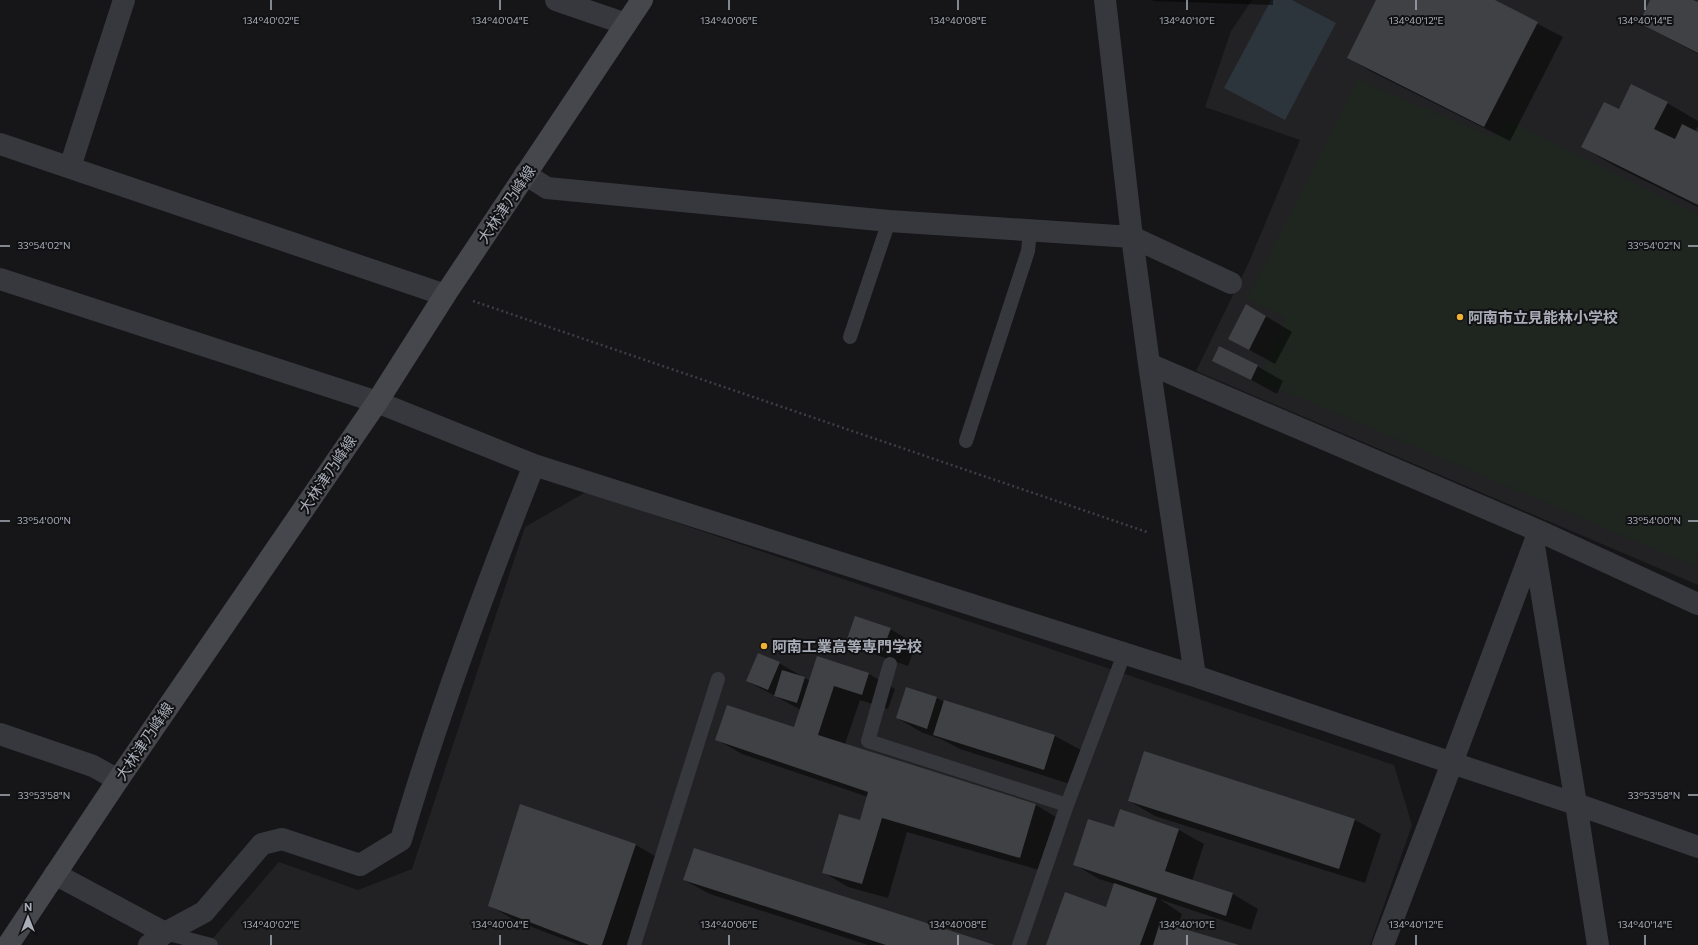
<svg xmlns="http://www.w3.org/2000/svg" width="1698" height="945" font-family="Commissioner,'Noto Sans JP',sans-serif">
	<rect width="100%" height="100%" fill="#161618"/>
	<path fill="#222225" d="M1252,0H1698V585L1196,371L1249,262L1300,140L1205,107L1231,31Z
		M586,492L1394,765L1412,825L1370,945H207L279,862L358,890L412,869L525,527Z"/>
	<path fill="#1e261f" d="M1358,80L1492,137L1509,121L1698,215V554L1694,566L1259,380L1285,318L1247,298Z"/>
	<path fill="#2c353c" d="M1271,0H1292L1336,23L1285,120L1224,88Z"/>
	<path fill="#0007" d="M1152,0H1273V5L1154,1Z
		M1378,0H1492L1563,37L1510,141L1374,73L1348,58Z
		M1652,0H1691L1698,4V54L1640,23Z
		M1667,103L1698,121V126L1695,131L1698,133V207L1615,166L1582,147L1619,110Z
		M1247,305L1292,332L1275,364L1229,339Z
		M1214,360L1257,366L1283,381L1277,394Z
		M890,629L916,644L908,666L874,654L848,639Z
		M818,657L869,674L895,689L888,709L860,700L845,744L1036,805L1061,820L1046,872L907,832L888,898L848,887L823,872L861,821L868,797L742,754L716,739L795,728L801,710L747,681L779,663L810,681Z
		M906,688L937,698L944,702L1055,736L1081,750L1070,784L960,749L941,739L923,733L897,718Z
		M1145,753L1355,820L1381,834L1365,883L1155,816L1129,801Z
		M520,806L636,845L662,860L633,945H579L514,920L489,905Z
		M1115,828L1179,830L1204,844L1192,881L1233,894L1258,909L1251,930L1159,899L1182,914L1177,928L1237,945H1047L1106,908L1115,884L1099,879L1074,864Z
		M684,880L993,945H868L710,894Z"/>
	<path fill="#404145" d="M1376,0H1495L1538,22L1484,127L1347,58Z
		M1650,0H1693L1698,2V53L1639,23Z
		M1631,84L1668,102L1654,129L1675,139L1682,124L1698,132V205L1581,147L1604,102L1619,109Z
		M1246,304L1266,316L1249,350L1228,339Z
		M1219,346L1258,365L1251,380L1212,361Z
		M855,616L891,628L882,652L847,639Z
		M758,653L780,662L768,690L746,681Z
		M817,656L869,673L862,695L834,686L818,735L1036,804L1020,858L882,818L862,884L822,873L839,814L860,820L868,792L715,740L727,705L794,727Z
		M782,670L805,677L797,703L774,696Z
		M906,687L937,697L927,729L896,718Z
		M944,700L1055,735L1044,770L933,735Z
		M1144,751L1355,819L1339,869L1128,801Z
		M520,804L636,844L602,945H589L488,906Z
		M1120,809L1179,829L1165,871L1233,893L1226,916L1073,865L1088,819L1114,827Z
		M694,848L995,945H886L683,880Z
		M1114,883L1157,898L1140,945H1046L1065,892L1106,907Z
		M1160,922L1239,945H1153Z"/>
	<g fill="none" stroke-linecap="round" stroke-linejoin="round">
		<path stroke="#3d3f44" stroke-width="2.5" stroke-dasharray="2 3" stroke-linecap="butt" d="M473,301L1147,532"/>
		<path stroke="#37383d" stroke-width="14" d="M850,337L889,221
			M966,441L1028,251L1030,231
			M890,664L868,741L1067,805
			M165,933L211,945
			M634,945L718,679
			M1019,945L1067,805L1124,654"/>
		<path stroke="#37383d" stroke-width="22" d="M556,0L626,24
			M1105,0L1132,237L1149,364L1195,676
			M0,144L445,295
			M70,167L124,0
			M525,174L547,188L889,221L1132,237L1231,283
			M0,279L377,402L534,465L1195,676L1452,763L1383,945
			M1149,364L1539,531
			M1534,546L1576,804L1598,945
			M1698,604L1539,531L1452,763L1576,804L1698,847
			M0,734L93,766L118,780
			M55,874L165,933
			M149,945L165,933L204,912L262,844L282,839L360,865L401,840C438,713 485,588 534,465"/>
		<path stroke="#45474d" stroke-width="22" d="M8,945L118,780L377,402L445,295L642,0"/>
	</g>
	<path fill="none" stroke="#a8adb8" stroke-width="1.5" d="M271,0V10M500,0V10M729,0V10M958,0V10M1187,0V10M1416,0V10M1645,0V10M0,246H10M1688,246H1698M0,521H10M1688,521H1698M0,795H10M1688,795H1698M271,935V945M500,935V945M729,935V945M958,935V945M1187,935V945M1416,935V945M1645,935V945"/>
	<g fill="#f2b134" stroke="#111113" stroke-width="1.5">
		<circle cx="1460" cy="317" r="4"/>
		<circle cx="764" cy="646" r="4"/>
	</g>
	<g text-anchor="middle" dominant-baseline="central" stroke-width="4" stroke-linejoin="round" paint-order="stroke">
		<g font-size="15" fill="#a8adb8" stroke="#111113">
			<text transform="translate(506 204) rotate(-56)">大林津乃峰線</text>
			<text transform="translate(327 474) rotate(-56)">大林津乃峰線</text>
			<text transform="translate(144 741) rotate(-56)">大林津乃峰線</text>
		</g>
		<g font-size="15" font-weight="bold" fill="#a8adb8" stroke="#111113" text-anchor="start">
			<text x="1468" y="317">阿南市立見能林小学校</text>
			<text x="772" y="646">阿南工業高等専門学校</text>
		</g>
	</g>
	<g font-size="10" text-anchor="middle" fill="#a8adb8" stroke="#111113" stroke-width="4" stroke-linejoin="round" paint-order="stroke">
		<text x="271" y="24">134°40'02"E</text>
		<text x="500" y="24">134°40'04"E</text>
		<text x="729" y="24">134°40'06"E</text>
		<text x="958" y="24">134°40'08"E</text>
		<text x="1187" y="24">134°40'10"E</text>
		<text x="1416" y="24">134°40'12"E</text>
		<text x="1645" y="24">134°40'14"E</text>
		<text x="44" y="249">33°54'02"N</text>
		<text x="1654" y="249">33°54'02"N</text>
		<text x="44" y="524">33°54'00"N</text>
		<text x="1654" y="524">33°54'00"N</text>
		<text x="44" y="799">33°53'58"N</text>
		<text x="1654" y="799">33°53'58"N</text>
		<text x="271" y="928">134°40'02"E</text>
		<text x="500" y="928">134°40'04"E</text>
		<text x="729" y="928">134°40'06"E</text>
		<text x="958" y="928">134°40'08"E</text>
		<text x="1187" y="928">134°40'10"E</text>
		<text x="1416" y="928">134°40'12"E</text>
		<text x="1645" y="928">134°40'14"E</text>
	</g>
	<g transform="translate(28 917)" stroke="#111113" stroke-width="3" paint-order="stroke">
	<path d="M0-3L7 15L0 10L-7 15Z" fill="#a8adb8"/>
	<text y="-6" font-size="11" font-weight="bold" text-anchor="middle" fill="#a8adb8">N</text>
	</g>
</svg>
